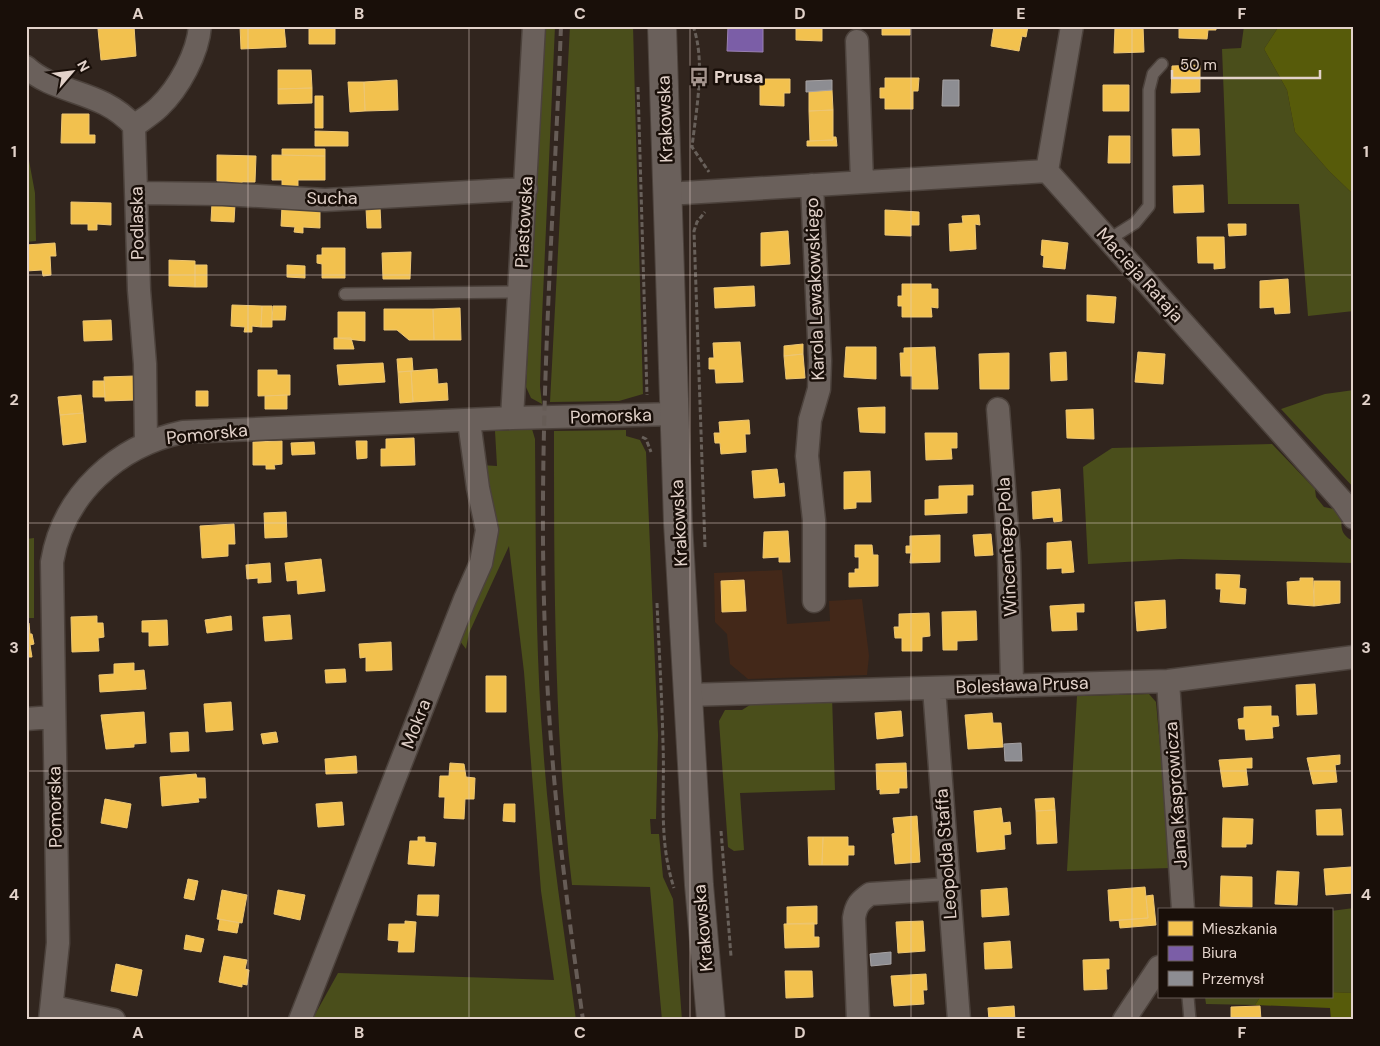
<svg xmlns="http://www.w3.org/2000/svg" width="1380" height="1046" font-family="'DM Sans',sans-serif">
	<rect width="100%" height="100%" fill="#31251e"/>
	<path fill="#432819" d="M782,570L787,624L830,621L829,601L862,599L869,656L867,675L748,679L730,664L727,634L715,622L714,573Z"/>
	<path fill="#4a4e1b" d="M544,26H555L542,318L540,386L542,404L531,398L526,387Z
		M570,26H633L643,394L619,401L550,402Z
		M1244,26H1279L1264,49L1287,90L1295,132L1329,171L1354,195V311L1308,316L1299,204H1228L1222,49L1241,48Z
		M26,155H28L35,193L36,241L26,242Z
		M1354,390V488L1281,409L1325,394Z
		M532,429L535,439C536,541 535,643 543,745C549,837 564,929 576,1020H312L338,973L554,980L541,891L524,672L509,546L469,633L466,649L456,636L493,544L480,465L497,466L495,431Z
		M626,430V436L640,440L646,452L658,735L656,819H650L651,834H659L663,877L673,899L682,1020H662L650,887L572,885C554,734 554,582 554,431Z
		M1272,444L1315,489L1316,497L1324,507L1334,509L1342,519C1340,529 1343,537 1354,541V563L1180,559L1088,564L1083,467L1112,448Z
		M34,538V618H26V539Z
		M1149,694L1156,702L1171,868L1067,871L1077,696Z
		M832,696L835,790L740,793L744,850L734,851L728,847L719,721L725,710H742L753,703Z
		M1354,908V993L1331,992V911Z
		M1205,997H1260L1255,1005L1206,1004Z"/>
	<path fill="#575b0a" d="M1279,26H1354V195L1329,171L1295,132L1287,90L1264,49Z
		M1331,992L1354,993V1020H1331L1330,1008L1255,1005L1260,997H1331Z"/>
	<path fill="#f2c14e" stroke="#edc673" d="M134,26L136,56L101,60L98,29Z
		M240,26H284L286,47L241,49Z
		M309,26H335V44H309Z
		M796,26H822V41L796,40Z
		M882,26H910V35H882Z
		M994,26H1028L1026,37L1022,36L1019,51L991,46Z
		M1143,26L1144,52L1114,53L1115,27Z
		M1179,26H1216V30H1208L1207,39L1179,38Z
		M1200,65V92L1171,93L1172,66Z
		M278,70H311L312,88L278,89Z
		M885,78H919L918,91H913V109H885V98H880V88H885Z
		M760,79H790V93H784V106L760,105Z
		M397,80L398,110L365,111L364,82Z
		M348,82H364L365,111L350,112Z
		M1103,85H1129V111H1103Z
		M312,88V103L278,104V89Z
		M832,90L833,110L809,111V91Z
		M315,96H323V128H315Z
		M833,110V140L810,141L809,111Z
		M62,114H89V135H95V143H61Z
		M1172,129H1199L1200,155L1173,156Z
		M315,131L348,132V146H315Z
		M1109,136H1130V163H1108Z
		M833,137H836L837,146H807V141L833,140Z
		M282,149H325V156L282,155Z
		M217,155L256,156L255,182H242V188H230L229,182L217,181Z
		M272,155L325,156V180H298V186H282V180H272Z
		M1203,185L1204,212L1174,213L1173,186Z
		M71,202L111,203V225L97,224V230H88V224H71Z
		M212,203L235,204L234,222L211,221Z
		M282,206L320,207V228L303,227V233L294,232L295,227L281,226Z
		M380,207L381,228H367L366,208Z
		M885,210L919,212V225H911V236L885,235Z
		M979,215L980,225L975,224L976,249L950,251L949,224L963,223L962,216Z
		M1228,224H1246V235L1229,236Z
		M788,231L790,264L761,266V233Z
		M1197,237H1224L1225,268L1214,269V263H1198Z
		M1042,240L1068,243L1065,269L1043,267L1044,256L1041,255Z
		M55,243L56,256H50L51,275L43,276L42,270L26,271V245Z
		M322,248H345V278H322V264L317,263V255H322Z
		M411,252L410,279H383L382,253Z
		M169,260L195,261V287L169,286Z
		M195,265H207V287H195Z
		M287,265L305,266V278L287,277Z
		M1288,279L1290,313L1275,314L1274,307L1260,308V281Z
		M902,284H931V289H938V308L931,307L932,317H902V306H898V296H902Z
		M754,286L755,306L715,308L714,288Z
		M1087,295L1116,297L1114,323L1087,321Z
		M232,305L262,306L261,327L252,326V332H244L245,327L231,326Z
		M262,306H272V327H261Z
		M273,306H286L285,320H272Z
		M460,308L461,340H434L433,309Z
		M384,309H433L434,340H409L397,330H384Z
		M338,312H365V341L338,338Z
		M111,320L112,340L84,341L83,321Z
		M334,338H351L354,349H334Z
		M740,342L743,382L716,383L715,369H709V358H714L713,343Z
		M803,344V354L784,356V346Z
		M846,347H876V379L844,377Z
		M935,347L938,389H912V376H901L900,353H904V348Z
		M1066,352L1067,380L1051,381L1050,353Z
		M1138,352L1165,354L1163,384L1135,382Z
		M1009,353V389H980L979,354Z
		M803,354L805,378L786,379L784,356Z
		M412,358L413,371L398,372L397,359Z
		M383,363L385,382L339,385L337,365Z
		M437,369L438,384L447,383L448,400L413,402L411,371Z
		M258,370H277V375H290V395L258,396Z
		M411,371L413,402L400,403L398,372Z
		M135,376V400L105,401L104,377Z
		M93,381H104L105,397H93Z
		M196,391H208V406H196Z
		M81,395L83,413L60,415L58,397Z
		M287,395V409H265V396Z
		M885,407V433L860,432L858,408Z
		M1093,409L1094,439L1067,438L1066,410Z
		M83,413L86,442L63,445L60,415Z
		M749,420L750,434H745L746,452L721,454L720,443H715L714,433H720L719,422Z
		M925,433H957V448H951L952,459L926,460Z
		M414,438L415,465L381,466V449H386V439Z
		M282,441V464L274,465L275,469H266V465H253V442Z
		M356,441H367V458L357,459Z
		M314,442L315,454L292,455L291,443Z
		M777,469L779,484L784,483L785,496L754,498L752,471Z
		M870,471L871,502H856V508L844,509V472Z
		M973,485V495H967V513L925,515V500L939,499V486Z
		M1060,489L1062,521L1054,522L1053,517L1033,519L1032,492Z
		M286,512L287,537L265,538L264,513Z
		M234,524L235,544H228V556L202,558L200,526Z
		M788,531L790,562H779V557L763,558L764,532Z
		M991,534L993,555L975,556L973,535Z
		M940,535V562L910,563L911,553H906V546H910V536Z
		M1071,541L1074,572L1062,573V568L1047,569V543Z
		M855,545H872L873,555H878V586L849,587V573H855V569H859V557H855Z
		M321,559L325,591L298,594L297,580L287,581L285,563Z
		M270,563L271,582L258,583V578L247,579L246,565Z
		M1216,574L1240,575L1239,588L1246,589L1245,604L1220,602L1221,589H1216Z
		M1300,578H1313L1314,606L1288,604L1287,582L1300,581Z
		M744,580L746,611L722,612L721,581Z
		M1314,581H1340V603L1314,606Z
		M1165,600L1166,628L1137,631L1135,602Z
		M1084,604V612H1076L1077,630L1052,631L1050,606Z
		M976,611L977,640L957,641V650H943L942,612Z
		M929,613L930,636L922,637V651H902V638H895L894,627H899V614Z
		M290,615L292,639L265,641L263,617Z
		M97,616V623H103L104,637L98,638L99,651L72,652L71,617Z
		M231,616L232,630L207,633L205,620Z
		M167,620L168,645L149,646V632H142V621Z
		M26,623H29L30,634H32L34,644L30,645L32,657H26Z
		M391,642L392,670L366,671V657L360,658L359,644Z
		M134,663V671L144,670L146,689L100,692L99,675L114,674V664Z
		M345,669L346,682L326,683L325,670Z
		M486,676H506V712H486Z
		M1315,684L1317,714L1297,715L1296,685Z
		M231,702L233,730L206,732L204,704Z
		M1271,706V716H1278L1279,726L1272,727L1273,738L1246,740L1245,729H1239L1238,719L1244,718V707Z
		M901,711L903,736L877,739L875,713Z
		M144,712L146,743L134,744V747L106,749L101,715Z
		M992,713L993,723H1001L1003,747L968,749L965,715Z
		M188,732L189,751L171,752L170,733Z
		M276,732L278,742L263,744L261,734Z
		M1340,755V764L1335,765L1337,782L1313,784L1307,758Z
		M356,756L357,773L326,774L325,759Z
		M1252,758V768H1246L1248,785L1223,787L1219,760Z
		M450,763L464,764L466,777L475,778L474,799H465L464,819L444,818L445,797H439L440,776H449Z
		M906,763L907,788H899V793L880,794V789L877,790L876,764Z
		M196,774L197,778H205L206,798H198L199,802L162,806L160,777Z
		M1054,798L1055,810L1036,811L1035,799Z
		M105,799L131,804L127,828L101,823Z
		M342,802L344,825L318,827L316,804Z
		M504,804H515V822L503,821Z
		M1001,808L1003,823L1010,822L1011,834L1004,835L1005,849L977,852L974,811Z
		M1341,809L1343,835H1317L1316,810Z
		M1055,810L1057,843L1037,844L1036,811Z
		M917,816L920,862L895,864L892,834L895,833L893,818Z
		M1223,818L1253,819L1252,844H1246V847H1222Z
		M418,837H425V842L436,843L434,866L408,864L410,841H418Z
		M808,837H823L822,865H809Z
		M823,837H848V846H854V855H848V865H822Z
		M1351,867L1353,893L1326,895L1324,869Z
		M1277,871L1299,872L1297,905L1275,904Z
		M1221,876L1252,877V907L1220,906Z
		M188,879L198,881L194,900L184,898Z
		M1145,887L1148,918L1110,921L1108,890Z
		M1007,888L1009,915L982,917L981,890Z
		M222,890L247,895L242,923L217,919Z
		M278,890L305,895L300,920L274,914Z
		M418,895H439L438,916L417,915Z
		M1153,895L1156,925L1120,928L1119,920L1148,918L1146,896Z
		M817,906V924H787V907Z
		M220,919L239,923L237,933L218,930Z
		M405,921L416,922L414,952H398L399,941L388,940L389,924H405Z
		M923,921L925,951L898,953L896,922Z
		M814,923V937H819V947L785,948L784,924Z
		M186,935L204,939L201,952L184,949Z
		M1010,941L1012,968L985,969L984,943Z
		M224,956L247,960L245,969L249,970L247,985L242,984V987L219,982Z
		M1109,959V969H1106L1107,989L1084,990L1083,960Z
		M116,964L142,970L137,996L111,991Z
		M785,971H812L813,997L786,998Z
		M926,974L927,990H923L924,1004L894,1006L891,976Z
		M1014,1006L1015,1020H989L988,1008Z
		M1260,1006L1261,1020H1231V1007Z"/>
	<path fill="#7b5ea7" stroke="#9a81b2" d="M728,26H763V52L727,51Z"/>
	<path fill="#8d8d92" stroke="#a6a2a3" d="M832,80V90L806,92V81Z
		M943,80H959V106H942Z
		M1021,743L1022,761H1005L1004,744Z
		M891,952V964L871,966L870,954Z"/>
	<g fill="none" stroke-linecap="round" stroke-linejoin="round">
		<defs>
			<path id="service" d="M1108,240L1135,223L1149,206V90L1153,74L1162,64
				M345,294L520,292
				M1188,997L1190,1020"/>
			<path id="minor" d="M857,41L862,182
				M26,67C56,95 101,89 134,126
				M134,126L139,290L145,364L146,443
				M134,126C142,120 152,114 159,107C179,88 198,53 200,26
				M1047,171L1343,502L1354,518
				M1047,171L1072,26
				M812,185L820,361L819,389L810,420L807,456L814,520V601
				M137,193L223,194L325,200L526,189
				M667,194L1047,171
				M998,409L1009,553L1012,684
				M512,418L534,26
				M1168,681L1183,910
				M934,688L959,1020
				M688,695L1168,681L1354,657
				M26,719L53,717
				M53,1007L114,1020
				M50,1020L58,943L52,562C63,495 117,446 183,432L512,418L675,414
				M300,1020L465,599L481,563L487,530L478,488L469,421
				M858,1020L854,918C856,905 860,901 870,894L948,889
				M1124,1020L1159,967"/>
			<path id="secondary" d="M662,26L678,523L699,885L711,1020"/>
		</defs>
		<use href="#service" stroke="#4c423c" stroke-width="14"/>
		<use href="#minor" stroke="#4c423c" stroke-width="25"/>
		<use href="#secondary" stroke="#4c423c" stroke-width="30"/>
		<path stroke="#68605a" stroke-width="3" stroke-dasharray="5 2.5" stroke-linecap="butt" d="M693,26C706,61 696,111 692,147L709,172
			M638,87L647,395
			M642,437L646,439L651,452
			M705,547L694,231L697,222L705,212
			M657,603C659,650 662,697 663,744C665,794 658,839 674,888
			M721,831L731,956"/>
		<use href="#service" stroke="#6a605b" stroke-width="11"/>
		<use href="#minor" stroke="#6a605b" stroke-width="22"/>
		<use href="#secondary" stroke="#6a605b" stroke-width="28"/>
		<path stroke="#665c56" stroke-width="4" stroke-dasharray="10 5" stroke-linecap="butt" d="M561,26C553,236 536,447 546,656C551,778 566,899 583,1020"/>
	</g>
	<path fill="none" stroke="#e2d2ca" stroke-width="1" stroke-opacity="0.55" d="M248,26V1020M469,26V1020M690,26V1020M911,26V1020M1132,26V1020M26,275H1354M26,523H1354M26,771H1354"/>
	<defs>
		<symbol id="bus-bare" viewBox="-9 -9 18 18"><path d="M-5-6H5V4H4V6H2V4H-2V6H-4V4H-5ZM-3.5-4V0h7V-4ZM-3.5 1.2v1.5H-2V1.2ZM2 1.2v1.5H3.5V1.2Z" fill="#a4958e" stroke="#190f09" stroke-width="2.5" paint-order="stroke"/></symbol>
	</defs>
	<g fill-rule="evenodd">
		<use href="#bus-bare" x="685" y="63" width="28" height="28"/>
	</g>
	<g text-anchor="middle" dominant-baseline="central" stroke-width="5" stroke-linejoin="round" paint-order="stroke">
		<g font-size="18" font-weight="bold" fill="#e2d2ca" stroke="#190f09" text-anchor="start">
			<text x="714" y="77">Prusa</text>
		</g>
		<g font-size="18" fill="#e2d2ca" stroke="#190f09">
			<text transform="translate(665 119) rotate(-92)">Krakowska</text>
			<text x="332" y="198">Sucha</text>
			<text transform="translate(524 222) rotate(-87)">Piastowska</text>
			<text transform="translate(137 223) rotate(-91)">Podlaska</text>
			<text transform="translate(1140 275) rotate(48)">Macieja Rataja</text>
			<text transform="translate(815 289) rotate(-92)">Karola Lewakowskiego</text>
			<text transform="translate(611 416) rotate(-2)">Pomorska</text>
			<text transform="translate(207 434) rotate(-6)">Pomorska</text>
			<text transform="translate(679 523) rotate(-93)">Krakowska</text>
			<text transform="translate(1007 547) rotate(-93)">Wincentego Pola</text>
			<text transform="translate(1022 685) rotate(-2)">Bolesława Prusa</text>
			<text transform="translate(416 724) rotate(-69)">Mokra</text>
			<text transform="translate(1176 795) rotate(-94)">Jana Kasprowicza</text>
			<text transform="translate(55 807) rotate(-91)">Pomorska</text>
			<text transform="translate(946 854) rotate(-94)">Leopolda Staffa</text>
			<text transform="translate(703 928) rotate(-95)">Krakowska</text>
		</g>
	</g>
	<rect width="1380" height="1046" fill="none" stroke="#190f09" stroke-width="55"/>
	<rect x="1158" y="908" width="175" height="90" fill="#190f09" stroke="#695d56"/>
	<rect x="1168" y="921" width="25" height="15" fill="#f2c14e" stroke="#695d56"/>
	<text x="1202" y="934" font-size="15" fill="#e2d2ca">Mieszkania</text>
	<rect x="1168" y="946" width="25" height="15" fill="#7b5ea7" stroke="#695d56"/>
	<text x="1202" y="958" font-size="15" fill="#e2d2ca">Biura</text>
	<rect x="1168" y="971" width="25" height="15" fill="#8d8d92" stroke="#695d56"/>
	<text x="1202" y="984" font-size="15" fill="#e2d2ca">Przemysł</text>
	<g transform="translate(72 72) rotate(62)" stroke="#190f09" stroke-width="4" paint-order="stroke">
	<path d="M0-4L9 19L0 12L-9 19Z" fill="#e2d2ca"/>
	<text y="-8" font-size="14" font-weight="bold" text-anchor="middle" fill="#e2d2ca">N</text>
	</g>
	<path d="M1172 70v8h148v-8" fill="none" stroke="#e2d2ca" stroke-width="2.5"/>
	<text x="1180" y="70" font-size="15" fill="#e2d2ca" stroke="#190f09" stroke-width="4" paint-order="stroke">50 m</text>
	<rect x="28" y="28" width="1324" height="990" fill="none" stroke="#e2d2ca" stroke-width="2"/>
	<g font-size="16" text-anchor="middle" font-weight="bold" fill="#e2d2ca">
		<text x="138" y="19">A</text>
		<text x="359" y="19">B</text>
		<text x="580" y="19">C</text>
		<text x="800" y="19">D</text>
		<text x="1021" y="19">E</text>
		<text x="1242" y="19">F</text>
		<text x="14" y="157">1</text>
		<text x="1366" y="157">1</text>
		<text x="14" y="405">2</text>
		<text x="1366" y="405">2</text>
		<text x="14" y="653">3</text>
		<text x="1366" y="653">3</text>
		<text x="14" y="900">4</text>
		<text x="1366" y="900">4</text>
		<text x="138" y="1038">A</text>
		<text x="359" y="1038">B</text>
		<text x="580" y="1038">C</text>
		<text x="800" y="1038">D</text>
		<text x="1021" y="1038">E</text>
		<text x="1242" y="1038">F</text>
	</g>
</svg>
